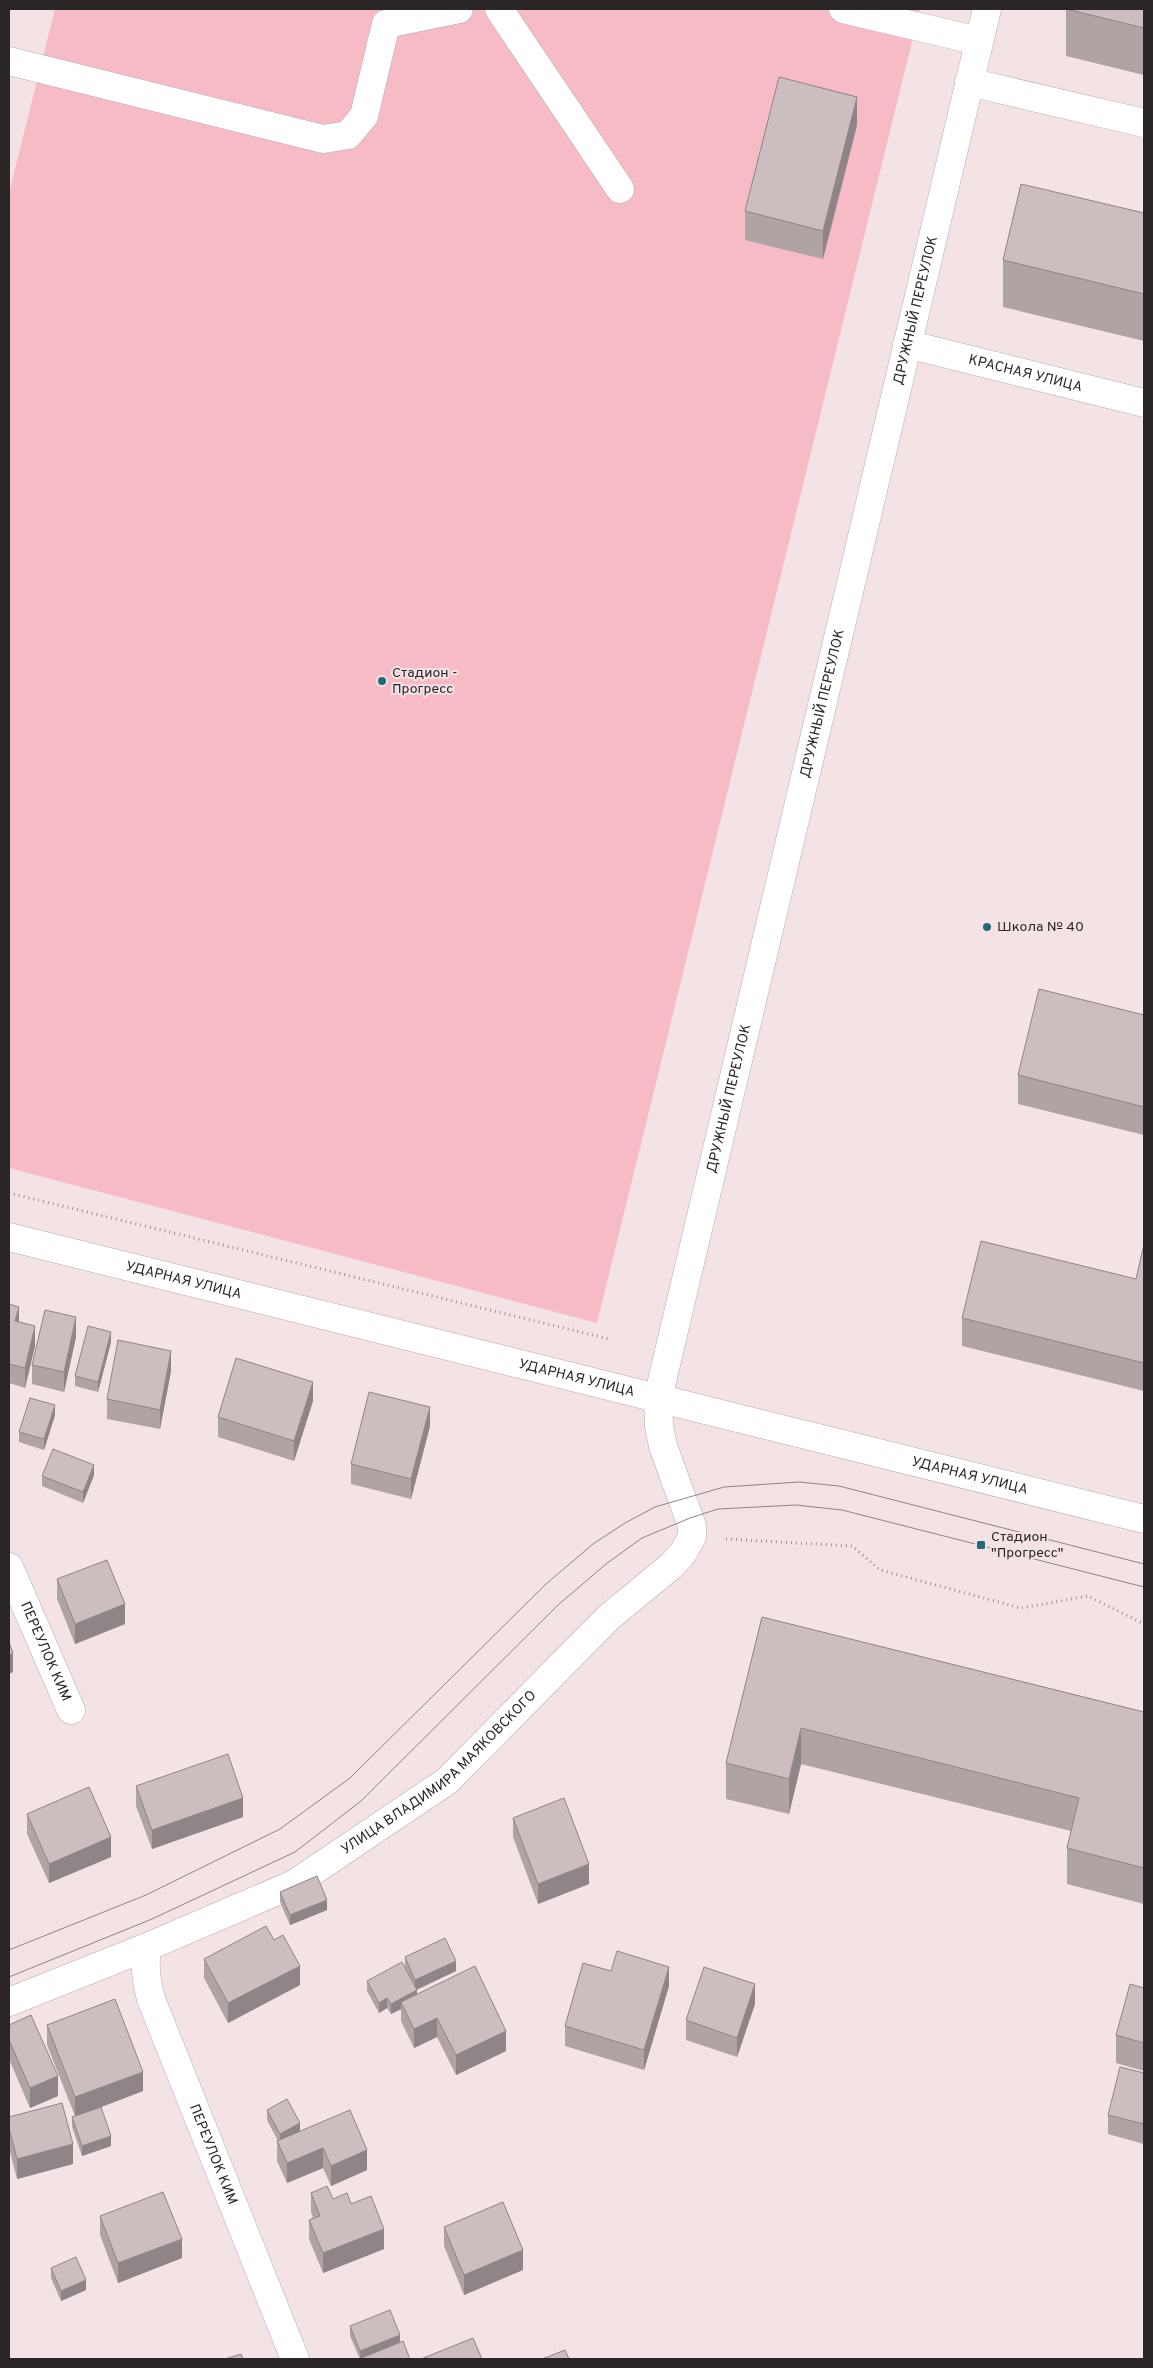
<svg xmlns="http://www.w3.org/2000/svg" width="1153" height="2368" font-family="Overpass,sans-serif">
	<rect width="100%" height="100%" fill="#f3e3e5"/>
	<path fill="#f7bbc5" d="M55,9H920L597,1323L9,1168V193Z"/>
	<g fill="none" stroke-linecap="round" stroke-linejoin="round">
		<defs>
			<g id="minor">
				<path d="M499,9L620,189"/>
				<path d="M843,9L979,41"/>
				<path d="M9,61L323,139L348,135L364,116L386,24L459,9"/>
				<path d="M969,82L1144,123"/>
				<path id="s1" d="M907,344L1144,403"/>
				<path id="s2" d="M9,1237L1144,1519"/>
				<path id="s3" d="M9,1567L71,1710"/>
				<path id="s4" d="M147,1947C144,1966 146,1981 151,1999L295,2359"/>
				<path id="s5" d="M9,2002L147,1947L294,1884L447,1781L609,1617L671,1566L683,1553L692,1537V1526L663,1446L659,1426L658,1398L987,9"/>
			</g>
		</defs>
		<use href="#minor" stroke="#b9aaac" stroke-width="29"/>
		<path stroke="#9d9293" stroke-width="3" stroke-dasharray="1 4" stroke-linecap="butt" d="M9,1193L609,1339
			M726,1539L852,1546L880,1570L1021,1608L1088,1596L1144,1624"/>
		<use href="#minor" stroke="#fff" stroke-width="28"/>
		<path stroke="#8e8485" stroke-width="1" d="M9,1950L146,1895L280,1829L350,1778L546,1584L593,1544L625,1523L655,1507L724,1487L799,1482L839,1486L1144,1564
			M9,1977L152,1919L295,1852L361,1801L558,1605L606,1564L642,1538L690,1518L718,1509L796,1505L842,1510L1144,1587"/>
	</g>
	<path fill="#afa3a4" d="M1066,9H1144V75L1066,56Z
		M857,125L823,259L745,240V211Z
		M1144,213V341L1003,307V260Z
		M1144,1015V1135L1018,1104V1075Z
		M1144,1244V1391L962,1346V1318L1136,1279Z
		M9,1304L19,1322L35,1346L25,1388L9,1383Z
		M76,1337L64,1392L32,1384V1365Z
		M111,1342L98,1392L75,1386V1376Z
		M171,1371L160,1429L107,1419V1399Z
		M313,1401L294,1461L218,1437V1417Z
		M55,1415L44,1450L19,1442V1432Z
		M430,1426L411,1499L351,1484V1464Z
		M94,1475L83,1503L42,1486V1476Z
		M57,1579L125,1624L75,1644L57,1599Z
		M762,1617L1144,1712V1904L1067,1884V1848L1071,1831L801,1764L789,1814L726,1799V1763Z
		M136,1786L243,1817L152,1849L136,1806Z
		M27,1814L111,1857L49,1883L27,1834Z
		M513,1818L589,1884L538,1904L513,1837Z
		M280,1892L327,1910L290,1925L280,1902Z
		M405,1957L456,1971L417,1990V1994L506,2051L456,2075L437,2037L414,2048L401,2021V2009L391,2014L387,2008L379,2013L367,1991V1981L405,1966Z
		M204,1959L300,1985L228,2023L204,1978Z
		M611,1971L669,1986L644,2070L565,2046V2026Z
		M1144,1988V2071L1116,2063V2035Z
		M755,2004L737,2057L686,2040V2020Z
		M9,2025L58,2096L30,2108L9,2059Z
		M47,2025L143,2091L101,2107L111,2146L82,2156L72,2127V2117L75,2116L47,2045Z
		M1144,2073V2144L1108,2134V2115Z
		M267,2110L300,2132L367,2170L331,2186L323,2168L287,2183L277,2161V2141H278L267,2120Z
		M9,2117L73,2164L17,2179L9,2148Z
		M311,2193L351,2204L384,2249L323,2273L309,2239V2220L313,2218L311,2212Z
		M100,2216L182,2258L118,2283L100,2235Z
		M444,2227L523,2270L464,2295L444,2246Z
		M51,2268L86,2290L61,2301L51,2278Z
		M350,2326L400,2343L360,2359L350,2336Z"/>
	<path fill="#8f8486" d="M857,97V125L823,259V231Z
		M19,1307V1327L15,1321Z
		M76,1317V1337L64,1392V1372Z
		M35,1326V1346L25,1388V1368Z
		M111,1332V1342L98,1392V1382Z
		M171,1351V1371L160,1429V1410Z
		M313,1382V1401L294,1461V1441Z
		M55,1405V1415L44,1450V1439Z
		M430,1407V1426L411,1499V1479Z
		M94,1465V1475L83,1503V1492Z
		M125,1604V1624L75,1644V1624Z
		M13,1653V1672L9,1674V1655Z
		M801,1728V1764L789,1814V1779Z
		M243,1798V1817L152,1849V1830Z
		M111,1837V1857L49,1883V1864Z
		M589,1864V1884L538,1904V1884Z
		M327,1900V1910L290,1925V1915Z
		M456,1961V1971L415,1990V1980Z
		M300,1966V1985L228,2023V2003Z
		M669,1967V1986L644,2070V2050Z
		M755,1984V2004L737,2057V2038Z
		M417,1990V2000L401,2002V2009L391,2014V2004Z
		M387,1998V2008L379,2013V2003Z
		M437,2018V2037L414,2048V2029Z
		M506,2031V2051L456,2075V2055Z
		M143,2072V2091L75,2117V2097Z
		M58,2076V2096L30,2108V2088Z
		M300,2123V2134L280,2144V2134Z
		M111,2136V2146L82,2156V2146Z
		M73,2144V2164L17,2179V2159Z
		M323,2148V2168L287,2183V2163Z
		M367,2150V2170L331,2186V2166Z
		M384,2229V2249L323,2273V2253Z
		M182,2239V2258L118,2283V2263Z
		M523,2250V2270L464,2295V2275Z
		M86,2280V2290L61,2301V2291Z
		M400,2335V2345L360,2359V2351Z"/>
	<path fill="#ccbdbf" stroke="#8f8486" d="M1066,9H1144V28Z
		M779,77L857,97L823,231L745,211Z
		M1021,184L1144,213V294L1003,260Z
		M1039,989L1144,1015V1107L1018,1075Z
		M981,1241L1136,1279L1144,1244V1363L962,1318Z
		M9,1304L19,1307L15,1321L35,1326L25,1368L9,1364Z
		M45,1310L76,1317L64,1372L32,1365Z
		M88,1326L111,1332L98,1382L75,1376Z
		M118,1340L171,1351L160,1410L107,1399Z
		M236,1358L313,1382L294,1441L218,1417Z
		M369,1392L430,1407L411,1479L351,1464Z
		M30,1398L55,1405L44,1439L19,1432Z
		M53,1449L94,1465L83,1492L42,1476Z
		M107,1560L125,1604L75,1624L57,1579Z
		M762,1617L1144,1712V1868L1067,1848L1079,1798L801,1728L789,1779L726,1763Z
		M9,1642L13,1653L9,1655Z
		M228,1754L243,1798L152,1830L136,1786Z
		M89,1787L111,1837L49,1864L27,1814Z
		M564,1798L589,1864L538,1884L513,1818Z
		M317,1876L327,1900L290,1915L280,1892Z
		M266,1926L274,1940L283,1935L300,1966L228,2003L204,1959Z
		M445,1938L456,1961L415,1980L405,1957Z
		M617,1951L669,1967L644,2050L565,2026L583,1963L611,1971Z
		M402,1962L417,1990L391,2004L387,1998L379,2003L367,1981Z
		M475,1966L506,2031L456,2055L437,2018L414,2029L401,2002Z
		M704,1967L755,1984L737,2038L686,2020Z
		M1130,1984L1144,1988V2043L1116,2035Z
		M115,1999L143,2072L75,2097L47,2025Z
		M31,2015L58,2076L30,2088L9,2040V2025Z
		M1120,2067L1144,2073V2124L1108,2115Z
		M287,2099L300,2123L280,2134L267,2110Z
		M62,2103L73,2144L17,2159L9,2128V2117Z
		M101,2107L111,2136L82,2146L72,2117Z
		M350,2110L367,2150L331,2166L323,2148L287,2163L277,2141Z
		M327,2186L333,2199L347,2193L351,2204L371,2196L384,2229L323,2253L309,2220L320,2216L311,2193Z
		M163,2192L182,2239L118,2263L100,2216Z
		M503,2202L523,2250L464,2275L444,2227Z
		M76,2257L86,2280L61,2291L51,2268Z
		M390,2310L400,2335L360,2351L350,2326Z
		M473,2338L482,2359H421Z
		M403,2341L410,2359H359Z
		M565,2350L569,2359H542Z
		M241,2354L243,2359H225Z"/>
	<g fill="#236779" stroke="#f3e3e5" stroke-width="2">
		<circle cx="382" cy="681" r="5"/>
		<circle cx="987" cy="927" r="5"/>
		<rect x="976" y="1540" width="10" height="10" rx="2.5"/>
	</g>
	<g text-anchor="middle" dominant-baseline="central" stroke-width="4" stroke-linejoin="round" paint-order="stroke">
		<g font-size="14" fill="#2b2626" stroke="#f3e3e5">
			<text stroke="none"><textPath href="#s5" startOffset="2102">ДРУЖНЫЙ ПЕРЕУЛОК</textPath></text>
			<text stroke="none"><textPath href="#s1" startOffset="122">КРАСНАЯ УЛИЦА</textPath></text>
			<text stroke="none"><textPath href="#s5" startOffset="1698">ДРУЖНЫЙ ПЕРЕУЛОК</textPath></text>
			<text stroke="none"><textPath href="#s5" startOffset="1292">ДРУЖНЫЙ ПЕРЕУЛОК</textPath></text>
			<text stroke="none"><textPath href="#s2" startOffset="180">УДАРНАЯ УЛИЦА</textPath></text>
			<text stroke="none"><textPath href="#s2" startOffset="585">УДАРНАЯ УЛИЦА</textPath></text>
			<text stroke="none"><textPath href="#s2" startOffset="990">УДАРНАЯ УЛИЦА</textPath></text>
			<text stroke="none"><textPath href="#s3" startOffset="92">ПЕРЕУЛОК КИМ</textPath></text>
			<text stroke="none"><textPath href="#s5" startOffset="492">УЛИЦА ВЛАДИМИРА МАЯКОВСКОГО</textPath></text>
			<text stroke="none"><textPath href="#s4" startOffset="220">ПЕРЕУЛОК КИМ</textPath></text>
		</g>
		<g font-size="14" fill="#2b2626" stroke="#f3e3e5" text-anchor="start">
			<text x="392" y="673">Стадион -<tspan x="392" dy="16">Прогресс</tspan></text>
			<text x="997" y="927">Школа № 40</text>
			<text x="991" y="1537">Стадион<tspan x="991" dy="16">"Прогресс"</tspan></text>
		</g>
	</g>
	<rect width="1153" height="2368" fill="none" stroke="#2b2626" stroke-width="20"/>
</svg>
